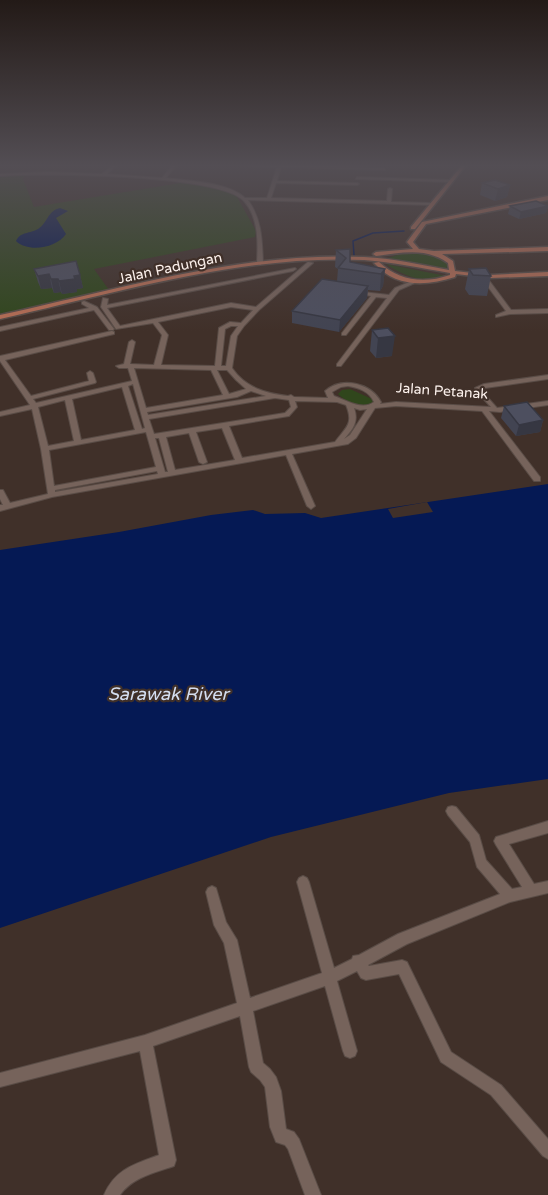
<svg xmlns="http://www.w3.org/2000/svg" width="548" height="1195" font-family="'Varela Round',sans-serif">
	<rect width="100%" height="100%" fill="#403029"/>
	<path fill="#30461c" d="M18,173L26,174L23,179L34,207L180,183L198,185L222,189L236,195L256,231L255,237L94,269L109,290L0,314V176Z
		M410,251L444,259L450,270L388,258Z
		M386,264L446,276C425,285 404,276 386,264Z
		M350,389L372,399L374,404C362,408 347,403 338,394L342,390Z"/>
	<path fill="#051954" d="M60,208L68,211L56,218L66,234C57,248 28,253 16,241C21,231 30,234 38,229C48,223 47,211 60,208Z
		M548,484V779L449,793L271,837L0,928V550L119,532L211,515L253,510L265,514L305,513L321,518Z"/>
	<path fill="#403029" d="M427,502L433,512L393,518L388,509Z"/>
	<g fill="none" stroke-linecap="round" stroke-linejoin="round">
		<path stroke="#051954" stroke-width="1.5" d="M354,255L353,241L373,233L404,231"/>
		<defs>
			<path id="minor" d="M114,164H118L107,174L162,178L173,164H177L166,178C188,181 229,182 245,198H267L277,167L236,165L234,164H282L384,168L385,170L281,167L277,181L357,183L359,184L357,185L276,183L271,198L387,201L388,189L390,188L392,189L391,202L432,203L434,204L432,205L248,200C262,220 262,240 263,263L260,265L257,263C258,243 259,218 244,201C219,174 42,173 0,176V174L48,172L102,174Z
				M357,177L451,180L453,181L451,182L356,179Z
				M308,262L313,263L259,310L244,326L237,336L232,368C246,388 265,393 288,396L291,395L294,397L328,398L325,391C342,376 371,383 381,402L380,404L396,402L491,407L475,390V388L484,384L548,375V379L485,388L481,390L497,408L548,401V405L500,412L489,411L540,477V481H534L482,411L396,406L375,408L356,438L348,444L292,454L315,506L311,509L307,506L286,455L52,497L0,511V505H3L0,499V490H3L10,503L48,494L41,449L32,409L0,416V412L30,405L0,361V356L112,331L114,332V334L5,360L31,396L89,381L87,373L90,371L93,373L96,382L95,383L33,399L36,403L132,381L128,368H119L116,366L124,364L129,342L132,340L135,342L130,364L154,365L162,335L153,323L116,329L101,307L103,298L108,299L107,305L295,268L296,269L293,271L107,308L120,326L231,303L256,307ZM231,307L253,310L241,323L230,322L219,328L215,366L161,365L168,335L158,322ZM231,326H238L231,336L226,366H221L225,329ZM134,368L211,370L223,395L146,408ZM217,370H227L236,380L246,389L229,394ZM133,384L145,428L142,429L128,386ZM348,386C359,388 369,391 374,402C362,411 346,400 334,396L332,392L341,387ZM122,387L135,430L81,440L72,399ZM251,391L266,396L148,415L147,412L237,397ZM275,398L289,400L291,407L285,413L154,434L149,419ZM65,400L74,441L48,446L38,407ZM295,401L337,402L346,405C354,424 346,427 335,442L242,458L229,426L289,416L297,407ZM354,408L360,410L367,409L350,435L344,439C353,429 359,422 354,408ZM222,428L235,460L175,470L166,437L189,433L199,462L203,464L207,462L196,432ZM146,432L156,467L54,486L49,450ZM155,438H159L168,472H165ZM157,471L158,474L55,492V490Z
				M484,279H488L511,310L548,309V313L510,314L496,317V315L506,311L483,280Z
				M412,281L417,282L399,290L341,366H337V364L387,298L376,297L346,335H342V333L371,296L354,293V291L389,295L395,288Z
				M84,301L97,307L114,329L113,330H109L94,310L0,331V327L89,308L82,304V302Z
				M452,806L456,807L479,835L486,860L512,889L522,887L496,845L494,841L496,837L548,821V833L509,844L534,884L548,881V893L510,902L407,944L368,965L369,966L402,960L407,962L451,1052L501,1085L548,1139V1159L543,1156L491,1095L441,1062L399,974L366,980L361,978L357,971L337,981L357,1051L355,1056L350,1058L345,1056L343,1051L325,986L253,1011L263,1063L270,1069L276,1077L281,1091L286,1129L294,1132L299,1139L321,1195H305L288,1149L285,1145L276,1142L270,1127L265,1087L260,1080L251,1072L249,1067L240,1016L153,1046L176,1160L174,1166C154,1173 133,1177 120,1195H104C115,1169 135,1164 159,1155L140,1051L0,1087V1073L145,1035L237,1003L224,943L214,925L206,892L208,888L212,886L216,888L226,922L237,940L250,998L322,973L297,882L299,878L303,876L307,878L309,882L334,968L352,959L353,956L359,955L398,934L500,894L477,867L470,842L448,815L446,811L448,807Z"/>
			<path id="major" d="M463,164H467L415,229H411V227Z
				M548,196V200L426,224L413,242L419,249L434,251L548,247V251L442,254L453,261L455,271L490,275L548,272V276L490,278L456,274L455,277C426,286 396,288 374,263L379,262C399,281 424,284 450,275V273C421,268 393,262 364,260C245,254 116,293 0,319V315C116,290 244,251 364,257C392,258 421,265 449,270L448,263C426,247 401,253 376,256L373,254L376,252L413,249L407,242L422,222Z"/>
		</defs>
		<use href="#minor" stroke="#594c46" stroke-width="2"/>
		<use href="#major" stroke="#594c46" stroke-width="3"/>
		<use href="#minor" fill="#76635b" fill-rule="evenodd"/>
		<use href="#major" fill="#b76e55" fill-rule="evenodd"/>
	</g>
	<path fill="#424452" d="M482,183L510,185L507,197L495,201L480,195Z
		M510,206H548L546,213L519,219L508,214Z
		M350,249V262L385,269L383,286L380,291L368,290L367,298L339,332L292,323V311L337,281L338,269L335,267L336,250Z
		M34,269L80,275L83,288L77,289V292L62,294L61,292L54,293L52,288L41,289L38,282Z
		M469,269L491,276L487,296L469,295L465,289Z
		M388,328L392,356L376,358L370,351L372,330Z
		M504,406L543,420L540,432L516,436L501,418Z"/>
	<path fill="#363742" d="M510,185L507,197L495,201L498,189Z
		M548,206L546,213L519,219L521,212Z
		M385,269L383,286L380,291L381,274Z
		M49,274L52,288L41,289L38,276Z
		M80,275L83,288L77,289V292L62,294L59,281Z
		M51,279H58L61,292L54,293Z
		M368,286L367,298L339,332L340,320Z
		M395,336L392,356L376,358L378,338Z
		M543,420L540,432L516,436L519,425Z"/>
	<path fill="#4d4f5f" stroke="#363742" stroke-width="1.5" d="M495,180L510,185L498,189L482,183Z
		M536,201L548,206L521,212L510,206Z
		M350,249V262L385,269L381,274L338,268L346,258L336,250Z
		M76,261L80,275L74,276L75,279L59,281L58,279H51L49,274L38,276L34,269Z
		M486,268L491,276L473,275L469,269Z
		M322,279L368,286L340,320L292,311Z
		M388,328L395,336L378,338L372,330Z
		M527,402L543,420L519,425L504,406Z"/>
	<linearGradient id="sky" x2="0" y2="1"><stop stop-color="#231a17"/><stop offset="0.5" stop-color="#534e54"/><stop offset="1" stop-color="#534e54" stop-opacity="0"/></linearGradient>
	<rect width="548" height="331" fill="url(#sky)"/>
	<g text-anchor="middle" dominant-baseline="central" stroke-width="4.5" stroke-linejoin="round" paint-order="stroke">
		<g font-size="14" fill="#fcf1ec" stroke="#403029">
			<text transform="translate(170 268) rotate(-12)">Jalan Padungan</text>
			<text transform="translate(442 391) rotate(4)">Jalan Petanak</text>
		</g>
		<g font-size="18" font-style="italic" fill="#d4def1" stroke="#403029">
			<text x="168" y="694">Sarawak River</text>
		</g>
	</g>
</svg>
